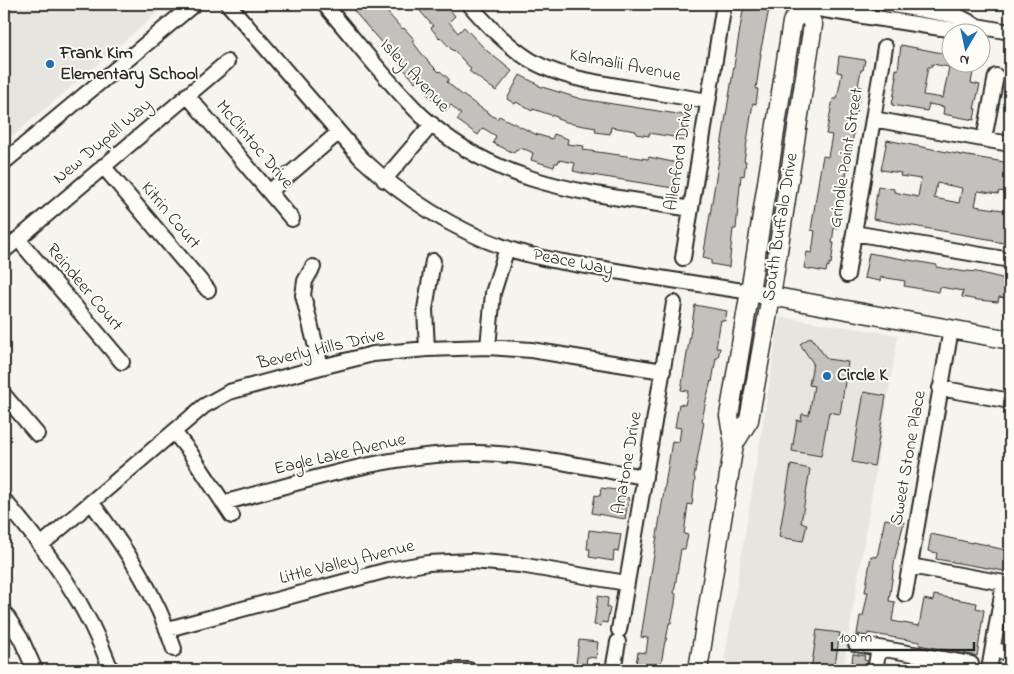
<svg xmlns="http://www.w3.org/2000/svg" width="1014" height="674" font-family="'Indie Flower',sans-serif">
	<rect width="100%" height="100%" fill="#f5f4ef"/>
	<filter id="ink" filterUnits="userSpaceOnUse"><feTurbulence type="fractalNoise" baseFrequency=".02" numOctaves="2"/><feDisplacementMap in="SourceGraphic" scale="10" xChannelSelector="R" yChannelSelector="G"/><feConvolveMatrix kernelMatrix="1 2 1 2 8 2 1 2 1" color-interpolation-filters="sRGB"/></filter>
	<g filter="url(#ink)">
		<path fill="#e6e5e0" d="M4,4H168L13,136L4,125Z
			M780,317L898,335L843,670H723Z"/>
		<path fill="#c2c1be" stroke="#2b2b2b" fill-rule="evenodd" d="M348,4H380L402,29L404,28L414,39L412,41L426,59L439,72L440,71L449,79L447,82L461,94L497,119L499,116L535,134L552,139L554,134L568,139L567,144L584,146L583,150L648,159L649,157L682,164L679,179L674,178L673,188L586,174L573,171L575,163L559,160L558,163H555L554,167L531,160L533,153L527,150L519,148L518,150L516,149L514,153L493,143L496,136L483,128L478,135L457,120L461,114L451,105L445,111L437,104L427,94L432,88L421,76L415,82Z
			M414,4H445L455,16L449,22L458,33L464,27L486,50L512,71L496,91L469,71L471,69L454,50L453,51L440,37L439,38L431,28L433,26Z
			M744,4H770L760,54H761L756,89H758L756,104L753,103L744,161H746L744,176L741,175L736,229H733L729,267L711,264V260L703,258Z
			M901,45L952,55V62H975L971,83L980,85L974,109H976L974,120L943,114L944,107L929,104L927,111L892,105L897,77H895L896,69L898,70ZM932,64L949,67L943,98L923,95L928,67H931Z
			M839,56L865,60L863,70H861L858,86L862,87L856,113L853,112L851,127L854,128L852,146L843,190L840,189L838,204L841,205L837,228H834L832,243H834L831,264L829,263V267L827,266L826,272L804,268L807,252L812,253L815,231L811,230L820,172L823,156L828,157L832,135L826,134L833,99H837L842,73L837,72Z
			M520,75L539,85V86L581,99L684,115L683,123L689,124L686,141L673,139L674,137L649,133V136L636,134V131L611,127L610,134L595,132L596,128L573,124L557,119V117L533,109L532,111L516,102L515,104L507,99Z
			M887,140L962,155L1010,163V193L999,191L998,194L978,191L975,206L1010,211L1009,244L993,241L994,240L873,219L878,186L894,189V192L918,197L921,179L900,176L901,173L881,170ZM937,183L962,188L959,203L934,198Z
			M869,253L937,265L936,267L966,272L967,271L977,272L1010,280V299L999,297L998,302L978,300L962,297L963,291L940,287L939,292L904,286L905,281L881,277L880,281L864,278Z
			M695,305L727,311L725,321L721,320L716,348H720L718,358H716L712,382L711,381L706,400L702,421L704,422L694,477L695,478L692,505L688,504L684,534L688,535L685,549H681L674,593L676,594L675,604L671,623H669L666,641H665L660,670H635L638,652L646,653L648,638L641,637L672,441L679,442L681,428L675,427L679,404L685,405L688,391L681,390Z
			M811,337L827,359L848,362L840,414L829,412L821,456L792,451L797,420L801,421L802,414L809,415L814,386L809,385L813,363L800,344Z
			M864,392L886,396L874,466L852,462Z
			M791,465L810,469L801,523L807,524L803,541L779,537Z
			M601,488L624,491L623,497L629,498L625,519L592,513L595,495L600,496Z
			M885,519L904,522L895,558L889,601L895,602L892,621L919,626L924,599L933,601L934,595L977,603L976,608L984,610L977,656L919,645L920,642L868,633L867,636L857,634L860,616H863L868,592H865L871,556L877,557Z
			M589,530L621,534L618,552L614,551L613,561L589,557L590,549H587Z
			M931,534L972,543V542L988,545V546L1010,551V572L936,559L937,553L928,551Z
			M598,596L608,598L607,607L610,608L607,623L602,622L601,626L594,625Z
			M817,630L840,633L834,670H811Z
			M579,640L598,642L596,658L587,657L586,666L576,664Z
			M853,654L865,656L864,660L868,661L866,670H851Z"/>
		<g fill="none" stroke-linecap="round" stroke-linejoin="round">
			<defs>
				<path id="minor" d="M228,4L361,158C402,196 452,229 506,248C536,258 568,263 599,268C649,277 700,284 750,292
					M324,4C356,41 387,82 422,116C499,188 592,193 691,209
					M469,4C487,25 506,45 530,60C561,78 595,82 629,88C655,92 682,97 708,101
					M888,4L958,16L977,26L1010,32
					M805,7L934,27L956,30L977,26
					M187,95L292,219
					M873,119L1010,144
					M984,139L996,76
					M4,162L194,4
					M103,166L208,290
					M384,180L432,124
					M269,192L338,133
					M854,233L1010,260
					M18,239L122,362
					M4,251L227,62
					M683,258L724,4
					M313,267L305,281L303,295L321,367
					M847,275L885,47
					M488,347L493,293L507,248
					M427,349L425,309L433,261
					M940,388L1010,401
					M4,395L37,434
					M174,432L189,451L232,516
					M4,500C49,553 87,604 111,670
					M91,502C126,549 156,593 174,649
					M223,503C306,481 389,453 476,453C532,454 589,468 645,477
					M41,545L204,406L229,392L321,367L373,354L427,349L488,347L531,350L663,371
					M910,566L1010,584
					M905,594L951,329
					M4,612L21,639L35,670
					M168,629L388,570L428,563L471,561L520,565L626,583
					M619,630L674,303
					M856,644L971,664
					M993,650L1010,653
					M451,670H469
					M613,670L618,642
					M875,670L879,648
					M989,670L1004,583"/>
				<path id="major" d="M760,294L1010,340
					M734,444L749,420L771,296L813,25L805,7V4
					M698,670L734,444L729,416L753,273L792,22L805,7"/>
			</defs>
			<use href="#minor" stroke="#2b2b2b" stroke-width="18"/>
			<use href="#major" stroke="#2b2b2b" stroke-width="21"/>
			<use href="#minor" stroke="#fdfcf7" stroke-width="14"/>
			<use href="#major" stroke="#fdfcf7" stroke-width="18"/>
		</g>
	</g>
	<g fill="#1f6fb2" stroke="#fdfcf7" stroke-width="2">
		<circle cx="50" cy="64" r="5"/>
		<circle cx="827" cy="376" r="5"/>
	</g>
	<g text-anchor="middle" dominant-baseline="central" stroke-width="4" stroke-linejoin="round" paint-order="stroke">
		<g font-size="18" font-weight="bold" fill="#2b2b2b" stroke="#fdfcf7" text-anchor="start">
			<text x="60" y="54">Frank Kim<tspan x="60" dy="21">Elementary School</tspan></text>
			<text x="837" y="376">Circle K</text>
		</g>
		<g font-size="18" fill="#2b2b2b" stroke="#fdfcf7">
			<text transform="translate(625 66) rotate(11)">Kalmalii Avenue</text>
			<text transform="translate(414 76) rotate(47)">Isley Avenue</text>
			<text transform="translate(103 142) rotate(-40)">New Dupell Way</text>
			<text transform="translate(254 145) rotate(50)">McClintoc Drive</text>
			<text transform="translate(680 157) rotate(-81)">Allenford Drive</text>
			<text transform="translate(847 158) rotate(-81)">Grindle Point Street</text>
			<text transform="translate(170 216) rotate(50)">Kitrin Court</text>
			<text transform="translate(781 227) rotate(-81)">South Buffalo Drive</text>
			<text transform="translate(573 263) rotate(11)">Peace Way</text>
			<text transform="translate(84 288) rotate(50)">Reindeer Court</text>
			<text transform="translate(321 350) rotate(-13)">Beverly Hills Drive</text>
			<text transform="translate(340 455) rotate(-13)">Eagle Lake Avenue</text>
			<text transform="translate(909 458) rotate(-80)">Sweet Stone Place</text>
			<text transform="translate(628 463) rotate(-80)">Anatone Drive</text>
			<text transform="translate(347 563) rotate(-14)">Little Valley Avenue</text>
		</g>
	</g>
	<rect width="1014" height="674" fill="none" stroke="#fdfcf7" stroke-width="20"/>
	<rect x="10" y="10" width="994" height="654" fill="none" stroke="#2b2b2b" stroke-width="2" filter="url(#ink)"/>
	<g transform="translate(966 48) rotate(189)"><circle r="24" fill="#fdfcf7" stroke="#a9a8a5"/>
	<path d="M0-4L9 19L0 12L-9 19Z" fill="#1f6fb2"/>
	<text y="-8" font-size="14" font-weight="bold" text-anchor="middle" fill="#2b2b2b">N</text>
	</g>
	<path d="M832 642v8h142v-8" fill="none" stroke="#2b2b2b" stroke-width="2.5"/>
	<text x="839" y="642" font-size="15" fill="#2b2b2b" stroke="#fdfcf7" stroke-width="4" paint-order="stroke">100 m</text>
</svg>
